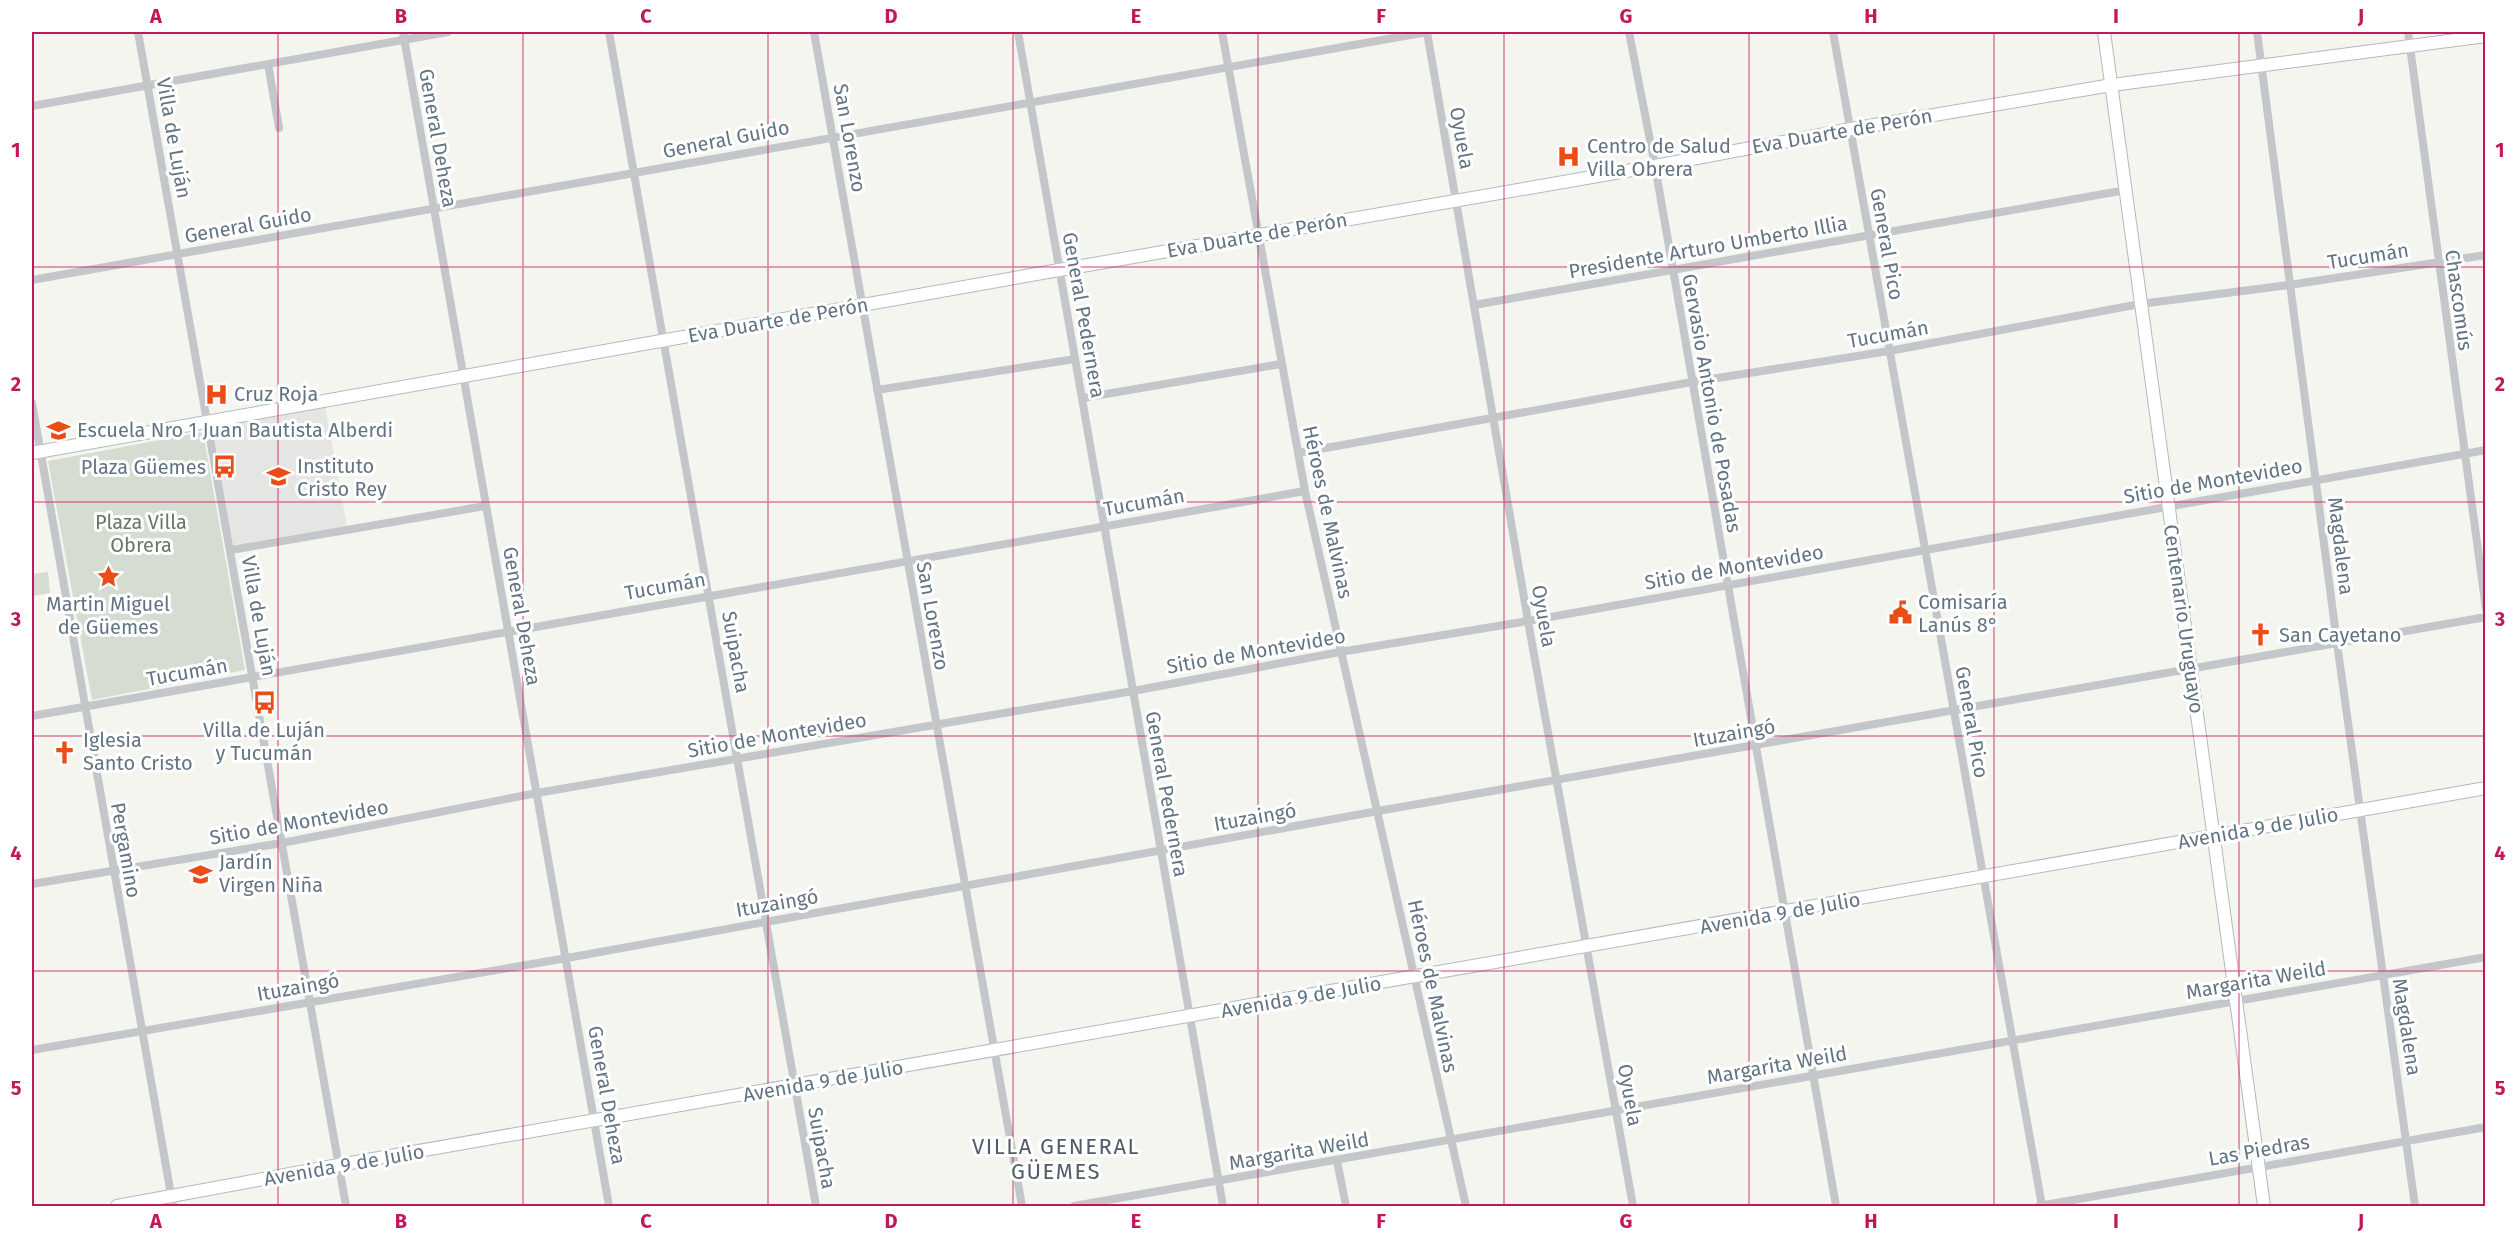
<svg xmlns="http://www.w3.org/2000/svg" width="2517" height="1238" font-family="'Fira Sans',sans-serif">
	<rect width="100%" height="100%" fill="#f5f5f0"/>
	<path fill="#e5e6e4" d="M325,407L347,526L233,545L212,427Z"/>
	<path fill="#d5dcd1" d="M203,432L245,670L92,700L48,461Z
		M48,572L50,593L32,596V574Z"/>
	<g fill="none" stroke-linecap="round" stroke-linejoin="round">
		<defs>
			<path id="secondary" d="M2104,32L2264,1206
				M32,453L1059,270L1655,166L1851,129L2112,85L2486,36
				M117,1206L339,1165L2486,788"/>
		</defs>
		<use href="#secondary" stroke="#b3b9bd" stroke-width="14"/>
		<path stroke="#c4c7ca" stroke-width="8" d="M138,32L346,1206
			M403,32L609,1206
			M609,32L816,1206
			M814,32L1022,1206
			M1018,32L1223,1206
			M1222,32L1305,491L1466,1206
			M1427,32L1528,621L1633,1206
			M1629,32L1655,166L1836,1206
			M1833,32L2042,1206
			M2257,32L2337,643L2415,1206
			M2408,32L2486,609
			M268,64L279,128
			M32,106L448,32
			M32,280L1427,32
			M1474,305L2126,190
			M877,390L1075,359
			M1083,398L1281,364
			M32,403L173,1206
			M1298,453L1692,382L1889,351L2140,304L2289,285L2486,255
			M231,550L485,506
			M32,716L1305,491
			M32,884L282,843L537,793L1133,691L1340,652L1528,621L2486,450
			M32,1050L567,958L1378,811L2486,617
			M1337,1161L1346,1206
			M1074,1206L2486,957
			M2039,1206L2486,1127"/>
		<use href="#secondary" stroke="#fff" stroke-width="12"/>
	</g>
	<path fill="none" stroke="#c2185b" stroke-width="1.5" stroke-opacity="0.55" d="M278,32V1206M523,32V1206M768,32V1206M1013,32V1206M1258,32V1206M1504,32V1206M1749,32V1206M1994,32V1206M2239,32V1206M32,267H2486M32,502H2486M32,736H2486M32,971H2486"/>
	<defs>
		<symbol id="hospital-bare" viewBox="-9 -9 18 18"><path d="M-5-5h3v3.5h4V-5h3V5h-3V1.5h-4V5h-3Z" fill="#ec4d18" stroke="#fff" stroke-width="2.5" paint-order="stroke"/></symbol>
		<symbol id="school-bare" viewBox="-9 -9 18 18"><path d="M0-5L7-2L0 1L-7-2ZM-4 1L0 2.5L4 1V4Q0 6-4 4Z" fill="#ec4d18" stroke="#fff" stroke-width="2.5" paint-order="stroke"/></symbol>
		<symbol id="bus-bare" viewBox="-9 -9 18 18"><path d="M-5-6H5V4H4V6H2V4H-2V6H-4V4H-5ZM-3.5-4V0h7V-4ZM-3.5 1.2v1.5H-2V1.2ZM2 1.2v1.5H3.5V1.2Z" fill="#ec4d18" stroke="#fff" stroke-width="2.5" paint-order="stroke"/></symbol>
		<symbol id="sight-bare" viewBox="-9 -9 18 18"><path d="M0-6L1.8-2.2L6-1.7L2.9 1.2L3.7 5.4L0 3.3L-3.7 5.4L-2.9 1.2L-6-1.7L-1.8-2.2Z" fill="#ec4d18" stroke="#fff" stroke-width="2.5" paint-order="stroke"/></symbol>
		<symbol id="civic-bare" viewBox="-9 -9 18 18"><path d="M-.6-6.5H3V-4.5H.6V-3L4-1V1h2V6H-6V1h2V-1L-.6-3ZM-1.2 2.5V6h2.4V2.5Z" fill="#ec4d18" stroke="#fff" stroke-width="2.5" paint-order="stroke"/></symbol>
		<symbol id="church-bare" viewBox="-9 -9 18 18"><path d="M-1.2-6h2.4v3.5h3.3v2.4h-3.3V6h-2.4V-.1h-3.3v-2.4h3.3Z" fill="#ec4d18" stroke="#fff" stroke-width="2.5" paint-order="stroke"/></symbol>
	</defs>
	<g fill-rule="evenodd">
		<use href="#hospital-bare" x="1552" y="140" width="33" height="33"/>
		<use href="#hospital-bare" x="200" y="378" width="33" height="33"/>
		<use href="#school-bare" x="42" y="414" width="33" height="33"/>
		<use href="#bus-bare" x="208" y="450" width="33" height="33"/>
		<use href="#school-bare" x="262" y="460" width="33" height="33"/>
		<use href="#sight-bare" x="92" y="560" width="33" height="33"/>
		<use href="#civic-bare" x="1884" y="596" width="33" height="33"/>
		<use href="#church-bare" x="2244" y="618" width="33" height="33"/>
		<use href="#bus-bare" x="248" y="686" width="33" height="33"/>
		<use href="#church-bare" x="48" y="736" width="33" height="33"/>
		<use href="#school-bare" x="184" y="858" width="33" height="33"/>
	</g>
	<g text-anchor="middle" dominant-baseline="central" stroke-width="6" stroke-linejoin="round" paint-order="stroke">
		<g font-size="20" fill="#627483" stroke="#fff">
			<text transform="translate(1842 131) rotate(-10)">Eva Duarte de Perón</text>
			<text transform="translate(174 138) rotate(80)">Villa de Luján</text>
			<text transform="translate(438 138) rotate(80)">General Deheza</text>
			<text transform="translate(850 138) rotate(80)">San Lorenzo</text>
			<text transform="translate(1462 138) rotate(80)">Oyuela</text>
			<text transform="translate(726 139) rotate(-11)">General Guido</text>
			<text transform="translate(248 225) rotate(-10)">General Guido</text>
			<text transform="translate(1257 235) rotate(-10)">Eva Duarte de Perón</text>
			<text transform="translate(1887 244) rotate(80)">General Pico</text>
			<text transform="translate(1708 247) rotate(-10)">Presidente Arturo Umberto Illia</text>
			<text transform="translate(2368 256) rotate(-9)">Tucumán</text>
			<text transform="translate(2459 300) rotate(82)">Chascomús</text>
			<text transform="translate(1084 315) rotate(80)">General Pedernera</text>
			<text transform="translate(778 320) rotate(-10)">Eva Duarte de Perón</text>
			<text transform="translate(1888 334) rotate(-10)">Tucumán</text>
			<text transform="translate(1712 403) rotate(80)">Gervasio Antonio de Posadas</text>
			<text transform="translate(2213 481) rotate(-10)">Sitio de Montevideo</text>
			<text transform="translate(1144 502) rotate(-10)">Tucumán</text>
			<text transform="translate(1328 512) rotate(78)">Héroes de Malvinas</text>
			<text transform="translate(2341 546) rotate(83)">Magdalena</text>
			<text transform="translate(1734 567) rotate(-10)">Sitio de Montevideo</text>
			<text transform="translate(665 586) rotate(-10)">Tucumán</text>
			<text transform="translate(259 616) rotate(80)">Villa de Luján</text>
			<text transform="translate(522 616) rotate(80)">General Deheza</text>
			<text transform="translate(933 616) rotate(80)">San Lorenzo</text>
			<text transform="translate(1544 616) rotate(80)">Oyuela</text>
			<text transform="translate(2184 619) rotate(82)">Centenario Uruguayo</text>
			<text transform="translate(1256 651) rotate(-10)">Sitio de Montevideo</text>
			<text transform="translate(736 652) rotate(80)">Suipacha</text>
			<text transform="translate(187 672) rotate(-10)">Tucumán</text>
			<text transform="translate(1972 722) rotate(80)">General Pico</text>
			<text transform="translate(1734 733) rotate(-10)">Ituzaingó</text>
			<text transform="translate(777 735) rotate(-10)">Sitio de Montevideo</text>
			<text transform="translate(1167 794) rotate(80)">General Pedernera</text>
			<text transform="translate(1255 817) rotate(-10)">Ituzaingó</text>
			<text transform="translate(299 822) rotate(-10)">Sitio de Montevideo</text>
			<text transform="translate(2258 828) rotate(-10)">Avenida 9 de Julio</text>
			<text transform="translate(126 850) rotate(80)">Pergamino</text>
			<text transform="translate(777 903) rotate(-10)">Ituzaingó</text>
			<text transform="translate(1780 913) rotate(-10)">Avenida 9 de Julio</text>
			<text transform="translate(2256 980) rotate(-10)">Margarita Weild</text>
			<text transform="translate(1433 986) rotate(78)">Héroes de Malvinas</text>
			<text transform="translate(298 987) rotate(-10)">Ituzaingó</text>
			<text transform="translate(1301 997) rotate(-10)">Avenida 9 de Julio</text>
			<text transform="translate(2407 1027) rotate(81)">Magdalena</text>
			<text transform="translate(1777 1065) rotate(-10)">Margarita Weild</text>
			<text transform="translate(823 1081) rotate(-10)">Avenida 9 de Julio</text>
			<text transform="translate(607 1095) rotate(80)">General Deheza</text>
			<text transform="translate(1630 1095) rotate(80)">Oyuela</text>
			<text transform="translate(822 1148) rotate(80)">Suipacha</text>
			<text transform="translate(2259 1150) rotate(-10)">Las Piedras</text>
			<text transform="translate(1299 1151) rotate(-10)">Margarita Weild</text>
			<text transform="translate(344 1165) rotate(-10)">Avenida 9 de Julio</text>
		</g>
		<g font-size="20" fill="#627483" stroke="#fff" text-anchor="start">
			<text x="1587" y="146">Centro de Salud<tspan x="1587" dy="23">Villa Obrera</tspan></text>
			<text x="234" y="394">Cruz Roja</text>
			<text x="77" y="430">Escuela Nro 1 Juan Bautista Alberdi</text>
			<text x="297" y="466">Instituto<tspan x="297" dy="23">Cristo Rey</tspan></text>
			<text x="206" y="467" text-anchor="end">Plaza Güemes</text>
			<text x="1918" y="602">Comisaría<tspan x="1918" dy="23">Lanús 8°</tspan></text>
			<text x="108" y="604" text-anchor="middle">Martin Miguel<tspan x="108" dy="23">de Güemes</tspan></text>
			<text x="2279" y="635">San Cayetano</text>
			<text x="264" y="730" text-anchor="middle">Villa de Luján<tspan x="264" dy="23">y Tucumán</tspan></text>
			<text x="83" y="740">Iglesia<tspan x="83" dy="23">Santo Cristo</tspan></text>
			<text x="219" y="862">Jardín<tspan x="219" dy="23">Virgen Niña</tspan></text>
		</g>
		<g font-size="20" fill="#657a61" stroke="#fff">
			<text x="141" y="522">Plaza Villa<tspan x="141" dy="23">Obrera</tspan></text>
		</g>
		<g font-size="22" letter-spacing="1.5" fill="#505d68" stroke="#fff">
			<text x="1056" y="1146">VILLA GENERAL<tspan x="1056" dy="25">GÜEMES</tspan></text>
		</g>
	</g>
	<rect width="2517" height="1238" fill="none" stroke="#ffffff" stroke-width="66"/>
	<rect x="33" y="33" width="2451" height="1172" fill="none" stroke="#c2185b" stroke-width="2"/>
	<g font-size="20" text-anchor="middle" font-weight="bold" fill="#c2185b">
		<text x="156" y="23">A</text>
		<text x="401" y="23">B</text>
		<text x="646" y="23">C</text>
		<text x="891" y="23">D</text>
		<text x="1136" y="23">E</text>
		<text x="1381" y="23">F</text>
		<text x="1626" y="23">G</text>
		<text x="1871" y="23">H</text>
		<text x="2116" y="23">I</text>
		<text x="2361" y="23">J</text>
		<text x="16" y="157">1</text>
		<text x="2500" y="157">1</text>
		<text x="16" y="391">2</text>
		<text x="2500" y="391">2</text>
		<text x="16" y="626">3</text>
		<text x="2500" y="626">3</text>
		<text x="16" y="860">4</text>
		<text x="2500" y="860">4</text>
		<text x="16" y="1095">5</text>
		<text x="2500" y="1095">5</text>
		<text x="156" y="1228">A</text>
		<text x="401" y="1228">B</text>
		<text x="646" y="1228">C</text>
		<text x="891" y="1228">D</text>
		<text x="1136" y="1228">E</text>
		<text x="1381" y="1228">F</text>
		<text x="1626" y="1228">G</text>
		<text x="1871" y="1228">H</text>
		<text x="2116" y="1228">I</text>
		<text x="2361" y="1228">J</text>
	</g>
</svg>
